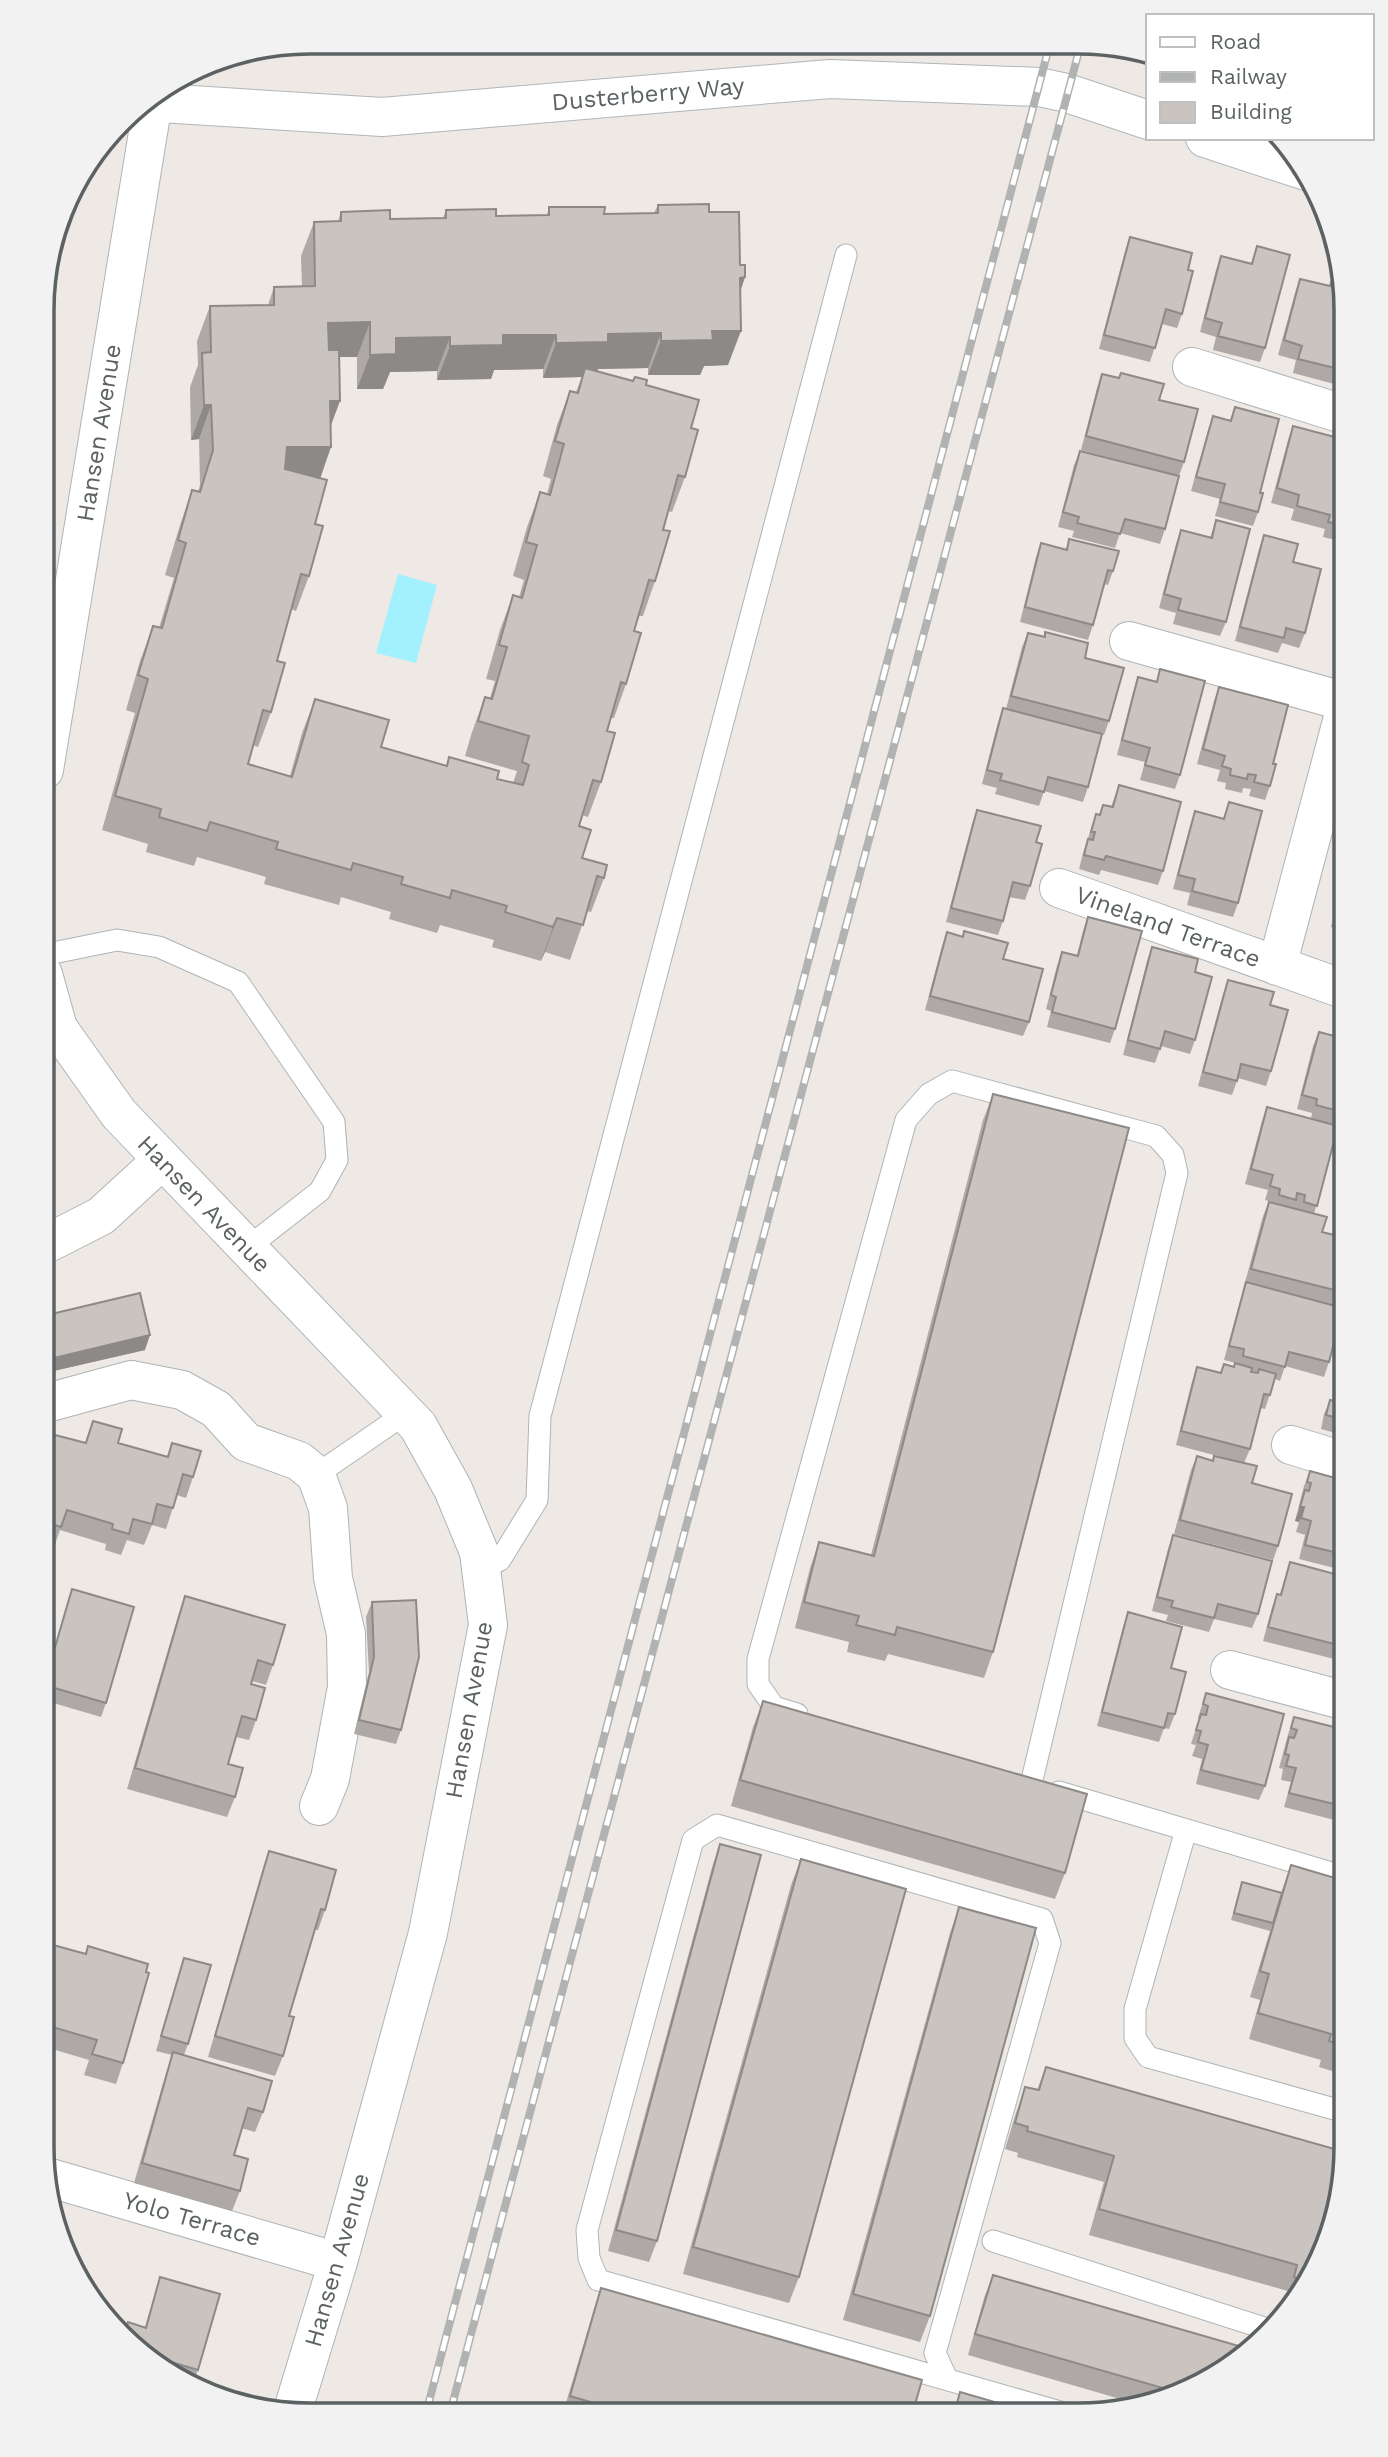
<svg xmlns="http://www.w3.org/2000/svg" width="1388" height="2457" font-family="'Work Sans',sans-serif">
	<rect width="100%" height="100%" fill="#eee9e4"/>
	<path fill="#a3f0ff" d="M398,574L437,585L416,663L376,653Z"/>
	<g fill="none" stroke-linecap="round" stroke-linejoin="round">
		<defs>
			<path id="service" d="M43,955L117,940L159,947L238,982L334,1122L337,1160L320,1191L247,1248
				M316,1475L406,1413
				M481,1570L500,1560L537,1500L540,1416L846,255
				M797,1714L774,1707L758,1684V1659L906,1120L929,1094L952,1081L1156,1136L1173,1155L1177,1173L1031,1784
				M1059,1792L1345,1877
				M1186,1830L1135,2009V2038L1148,2057L1345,2112
				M993,2241L1270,2330
				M947,2379L935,2353L1050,1943L1042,1919L717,1825L693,1840L587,2230L589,2258L598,2280L1071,2415"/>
			<path id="minor" d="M1192,367L1346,415
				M1129,641L1346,702
				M44,770L154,96
				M1059,888L1346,990
				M1277,966L1346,706
				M43,974L58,1028L119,1114L418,1426L453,1489L479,1552L488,1625L428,1933L338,2262L292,2413
				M43,1243L50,1242L101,1216L162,1160
				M43,1404L131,1380L182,1390L216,1409L246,1442L299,1461L316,1475L328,1508L333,1578L346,1634L347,1687L330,1779L319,1806
				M1291,1445L1346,1462
				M1230,1670L1346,1701
				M47,2177L338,2262"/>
			<path id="secondary" d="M144,102L382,117L830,79L1039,87L1067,93L1148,120
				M1205,138L1306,171"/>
		</defs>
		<use href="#service" stroke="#afb4b6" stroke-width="23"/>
		<use href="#minor" stroke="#afb4b6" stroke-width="40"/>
		<use href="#secondary" stroke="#b0b6b9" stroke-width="40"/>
		<use href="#service" stroke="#fff" stroke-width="21"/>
		<use href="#minor" stroke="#fff" stroke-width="38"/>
		<use href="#secondary" stroke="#fff" stroke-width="38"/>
		<defs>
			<path id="rail" d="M426,2413L1049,47
				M450,2413L1080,47"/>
		</defs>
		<use href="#rail" stroke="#b1b2b2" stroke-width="8"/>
		<use href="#rail" stroke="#fff" stroke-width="5" stroke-dasharray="16" stroke-linecap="butt"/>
	</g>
	<path fill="#aea9a6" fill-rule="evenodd" d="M658,205L709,212L740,265L745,277L740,292L728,365L704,366L700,375H648V368L598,369L597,371L646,385L691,428L685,477L672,512L668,511L663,530L655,581L643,616H639L634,631L626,684L614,718H611L607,731L601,782L588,817L582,815L579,826L582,858L604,878L591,912L587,911L570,960L545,952L541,961L492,947L494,940L440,925L437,933L389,919L391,912L341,897L339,905L264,884L266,877L197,857L194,866L146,852L148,844L102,830L135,713L126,710L140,661L153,626L159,628L174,578L165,575L180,525L192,490L198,492L200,485L199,439L191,440L190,387L198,365L197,341L210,306L268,305L274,287L302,286L301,256L314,222L338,221L341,212L390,219L443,218L446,210L496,216L547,215L549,207L604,214L654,213ZM339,357H357V389H383L390,372L437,371V380L491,379L494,370L543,369V378L582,377L576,392L570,391L557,425L543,476L551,479L547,494L540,492L527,527L513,576L524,580L519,597L513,595L500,630L486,679L495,681L490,698L485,697L472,732L465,756L517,771L513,783L497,779L449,757L446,766L381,747L315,699L302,733L290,776L248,764L253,745L258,747L271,712L277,661L291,609L296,611L309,576L320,478L331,426Z
		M1130,237L1188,270L1182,314L1177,328L1162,324L1150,362L1099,349L1125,251Z
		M1257,246L1265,348L1260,362L1213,350L1216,337L1200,332L1216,270L1221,256L1251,263Z
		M1335,270L1343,370L1338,385L1293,373L1296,360L1278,355L1295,293L1300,279L1329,286Z
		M1102,374L1184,462L1179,476L1081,450L1097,388Z
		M1235,407L1260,493L1258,512L1253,526L1215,516L1220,499L1191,491L1208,430L1213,416L1230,420Z
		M1293,426L1346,522L1340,541L1323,537L1325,529L1291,520L1294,509L1271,503L1288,440Z
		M1080,451L1165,529L1160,544L1120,533L1115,548L1072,537L1074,531L1058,527L1074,465Z
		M1216,520L1226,622L1220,636L1173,624L1176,613L1159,608L1176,544L1181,530L1210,538Z
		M1264,535L1293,562L1305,633L1299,648L1282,643L1278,653L1235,641L1259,549Z
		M1069,539L1113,571L1108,585L1104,584L1093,625L1088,640L1020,622L1036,557L1041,543L1066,549Z
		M1045,632L1085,658L1109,721L1104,735L1102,734L1088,787L1083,802L1044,791L1039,806L995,794L997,788L982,784L998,722L1003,708L1006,709L1022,647L1028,633L1044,636Z
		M1160,669L1180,775L1175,789L1140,780L1145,762L1117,755L1133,692L1138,677L1156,682Z
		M1219,687L1273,764L1270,786L1265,800L1249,796L1251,789L1243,788L1242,793L1225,789L1226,783L1217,781L1220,770L1197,764L1214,701Z
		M1119,785L1163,871L1158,885L1101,870L1099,875L1079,869L1083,853L1096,814L1099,815L1103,805L1111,807Z
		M1229,802L1238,903L1233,917L1187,905L1190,893L1173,889L1190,826L1195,811L1223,819Z
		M977,810L1036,842L1030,886L1025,900L1009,897L1003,921L998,935L946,922L972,824Z
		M1346,872V925H1344L1342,930L1331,927Z
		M1088,917L1115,1029L1110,1043L1047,1027L1051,1011L1046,1009L1057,966L1062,952L1077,955L1083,931Z
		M947,932L1029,1022L1023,1036L925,1010L942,946Z
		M1152,947L1195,972V1040L1190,1054L1161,1046L1155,1063L1123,1055L1147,961Z
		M1228,980L1270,1005L1271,1071L1266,1086L1238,1078L1232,1095L1198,1086L1223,994Z
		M1319,1032L1346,1039V1128L1338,1126L1314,1214L1322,1232L1346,1238V1302L1329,1362L1324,1377L1285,1366L1280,1381L1275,1379L1265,1409L1260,1408L1250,1449L1244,1463L1176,1445L1192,1382L1197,1367L1220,1373L1224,1364L1234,1367L1235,1363L1239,1364L1224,1360L1263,1216L1269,1202L1275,1204V1203L1265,1200L1268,1190L1245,1184L1262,1121L1267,1107L1311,1119L1312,1113L1297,1109L1313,1046Z
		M993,1094V1652L984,1678L888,1654L885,1661L847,1652L849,1642L795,1628L810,1568L819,1542L871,1555L983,1120Z
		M43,1316L145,1350L49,1372L43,1350Z
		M1344,1367H1346V1436L1321,1429L1324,1414L1330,1400L1334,1401Z
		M93,1421L118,1443L167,1457L172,1443L193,1477L186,1498L177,1495L166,1529L152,1525L144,1545L127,1540L121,1555L105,1550L106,1544L60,1530L54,1547L43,1544V1470L55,1435L85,1443Z
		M1197,1456L1252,1483L1278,1546L1273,1560L1174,1534L1191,1470Z
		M1310,1471L1346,1481V1571L1299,1559L1305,1535L1296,1532L1299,1522L1295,1521L1304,1486Z
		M1173,1535L1258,1614L1252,1628L1214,1619L1209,1632L1166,1621L1168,1615L1152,1611L1168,1549Z
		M1290,1562L1346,1577V1662L1263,1641L1272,1608L1277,1594H1280Z
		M72,1589L106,1703L101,1717L43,1700V1685Z
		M185,1596L273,1665L266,1685L252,1681L251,1684L256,1720L249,1740L236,1737L228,1764L235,1797L227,1817L127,1789L178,1616Z
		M372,1602L401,1730L396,1744L354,1734L369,1672L366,1617Z
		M1128,1612L1171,1668L1175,1714L1169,1729L1164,1728L1159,1742L1097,1726L1123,1627Z
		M1206,1693L1265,1786L1259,1800L1196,1784L1202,1759L1192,1756L1196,1745L1191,1744L1199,1719L1198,1718L1201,1708Z
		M763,1701L1065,1873L1055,1899L731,1806L753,1727Z
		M1294,1717L1346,1730V1823L1284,1807L1291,1782L1281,1780L1283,1769L1279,1768L1289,1731Z
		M720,1844L657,2241L649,2262L608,2251L713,1864Z
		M269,1851L325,1910L318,1930H315L289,2016L283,2056L275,2076L208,2057L262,1872Z
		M801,1859L799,2277L789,2303L683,2274L791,1885Z
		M1291,1865L1345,1881V2069L1337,2066L1335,2072L1319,2067L1321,2060L1249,2039L1260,2000L1250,1997L1270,1931L1231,1920L1242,1882L1281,1893Z
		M959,1907L930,2316L920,2342L843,2320L950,1933Z
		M42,1942L85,1954L88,1946L123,2063L116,2084L84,2075L89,2060L42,2046Z
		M184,1958L188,2044L184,2055L263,2112L255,2132L241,2128L234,2155L240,2191L232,2211L134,2183L166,2073L172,2055L156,2051Z
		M1046,2067L1326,2249L1293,2306L1284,2303L1288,2291L1089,2235L1104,2182L1017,2157L1018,2153L1005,2149L1016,2113L1025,2087L1037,2090Z
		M993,2275L1227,2370L1164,2401L1141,2405L968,2355L985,2295Z
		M160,2277L198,2370L193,2384L188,2382L134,2349L123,2337L128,2322L145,2327Z
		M601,2288L912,2415L563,2413L594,2309Z"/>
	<path fill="#8d8987" d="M745,277L733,312L740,278Z
		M370,322L357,357H315L328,323Z
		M712,331H741L728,365L704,366L700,375H648L661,341Z
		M661,333L648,368L598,369L595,377L585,368L582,377L543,378L556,343L608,334Z
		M503,335H556L543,369L494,370L491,379L437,380L450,346Z
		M450,337L437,371L390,372L383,389H357L370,355L396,338Z
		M330,401H340L327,436Z
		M204,405H211L199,439L191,440Z
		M287,447H331L319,482H274Z
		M557,918L545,952L541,961L553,927Z
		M150,1335L145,1350L49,1372L54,1358Z
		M1300,1507H1304L1299,1522L1295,1521Z"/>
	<path fill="#cac4c1" stroke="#8d8987" stroke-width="2" d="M709,204V212H739L740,265H745V277L740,278L741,331H712L713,340L661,341V333L608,334V342L556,343V335H503V345L450,346V337L396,338V354L370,355V322L328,323L329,350H339L340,401H330L331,447H287L285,469L327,480L315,524L323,526L309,576L301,574L277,661L285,663L271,712L263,710L248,764L292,777L315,699L389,720L381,747L447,766L449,757L499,771L497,779L523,785L529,765L522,762L529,736L478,721L485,697L492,699L507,647L499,645L513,595L522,598L537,545L526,542L540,492L550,495L564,444L555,441L570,391L578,393L585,368L633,381L635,377L647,380L646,385L699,400L691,428L698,430L685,477L678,475L663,530L670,531L655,581L649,580L634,631L641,633L626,684L621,682L607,731L615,733L601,782L593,780L579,826L591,830L582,858L607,865L604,878L597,876L583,925L557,918L553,927L505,912L507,906L452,890L450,898L401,884L403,877L353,863L351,870L276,849L278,842L210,822L207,831L159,817L161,809L115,796L148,679L138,675L153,626L162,628L186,543L178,540L192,490L200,492L213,450L211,405H204L202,353L211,352L210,306L274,305V287L315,286L314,222L341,221V212L390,210V219L446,218V210L496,209V216L549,215V207H605L604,214L658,213V205Z
		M1130,237L1192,253L1188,270L1193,271L1182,314L1166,309L1155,348L1104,335Z
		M1257,246L1290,255L1265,348L1218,336L1222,323L1205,318L1221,256L1252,264Z
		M1335,270L1340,271L1346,310V358L1343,370L1298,359L1302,346L1284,340L1300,279L1330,286Z
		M1121,373L1164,384L1159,400L1198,409L1184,462L1086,436L1102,374L1119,378Z
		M1235,407L1279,419L1260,493H1263L1258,512L1220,502L1225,484L1196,477L1213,416L1231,421Z
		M1293,426L1346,440V522L1345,526L1328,522L1330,515L1297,506L1299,495L1277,488Z
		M1080,451L1179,476L1165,529L1125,519L1120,534L1077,523L1079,517L1063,512Z
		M1216,520L1250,529L1226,622L1178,610L1181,599L1164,594L1181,530L1212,538Z
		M1264,535L1298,544L1293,562L1321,569L1305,633L1286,628L1284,638L1240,627Z
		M1069,539L1119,551L1113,571L1108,570L1093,625L1025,607L1041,543L1067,550Z
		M1045,632L1088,643L1085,658L1124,668L1109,721L1011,696L1028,633L1045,637Z
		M1160,669L1205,681L1180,775L1145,765L1150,748L1122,740L1138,677L1157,682Z
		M1219,687L1288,705L1273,764H1276L1270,786L1254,782L1256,775L1248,774L1247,779L1230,775L1231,769L1222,766L1225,756L1203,749Z
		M1003,708L1102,734L1088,787L1048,777L1044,792L1000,780L1002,774L987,770Z
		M1119,785L1181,802L1163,871L1106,856L1104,860L1084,855L1088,839L1093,840L1095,832H1091L1096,814L1100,815L1103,805L1113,807Z
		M1229,802L1262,811L1238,903L1192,891L1195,879L1178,875L1195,811L1224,819Z
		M977,810L1041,826L1036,842L1042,844L1030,886L1013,882L1003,921L951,908Z
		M1346,878V915L1337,913Z
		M1088,917L1142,931L1115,1029L1052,1012L1056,997L1051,995L1062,952L1078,956Z
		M964,931L1008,943L1003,959L1043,969L1029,1022L930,996L947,932L963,937Z
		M1152,947L1198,959L1195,972L1212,977L1195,1040L1165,1031L1160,1049L1128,1040Z
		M1228,980L1274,992L1270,1005L1288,1010L1271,1071L1241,1064L1237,1081L1203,1072Z
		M1319,1032L1346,1039V1113L1316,1105L1317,1099L1302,1095Z
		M993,1094L1129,1128L993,1652L897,1627L895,1635L856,1625L859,1616L804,1602L819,1542L874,1556Z
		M1267,1107L1338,1126L1317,1206L1304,1202L1305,1195L1297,1193L1296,1200L1279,1195L1280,1189L1270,1186L1273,1175L1251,1169Z
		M1269,1202L1327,1217L1322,1232L1346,1238V1293L1251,1269Z
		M1246,1282L1343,1308L1329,1362L1289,1352L1285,1367L1243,1356L1244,1349L1229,1346Z
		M140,1293L150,1335L54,1358L43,1316Z
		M1235,1363L1252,1368L1251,1372L1258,1373L1259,1369L1276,1374L1270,1395L1264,1394L1250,1449L1181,1431L1197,1367L1221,1373L1224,1364L1234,1367Z
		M1344,1367H1346V1420L1326,1415L1330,1400L1335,1401Z
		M93,1421L122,1429L118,1443L168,1457L172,1443L201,1451L193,1477L183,1474L173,1508L157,1504L152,1524L133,1519L129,1534L112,1529L113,1524L67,1510L61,1527L43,1521V1476L55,1435L86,1443Z
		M1197,1456L1213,1461L1214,1456L1257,1466L1252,1483L1292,1494L1278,1546L1180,1520Z
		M1310,1471L1346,1481V1555L1305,1545L1311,1521L1301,1518L1304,1507H1300L1305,1490L1309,1491L1311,1483L1307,1482Z
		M1173,1535L1272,1561L1258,1614L1218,1604L1214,1618L1171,1607L1173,1601L1157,1597Z
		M1290,1562L1346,1577V1647L1268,1627L1277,1594L1281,1595Z
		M72,1589L134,1607L106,1703L44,1685Z
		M185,1596L285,1625L273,1665L258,1660L251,1684L265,1688L256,1720L242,1716L228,1764L243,1768L235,1797L135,1768Z
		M416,1600L419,1657L401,1730L359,1720L374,1657L372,1602Z
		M1128,1612L1182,1627L1171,1668L1186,1672L1175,1714L1168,1713L1164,1728L1102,1712Z
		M1206,1693L1284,1714L1265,1786L1201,1770L1208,1745L1198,1742L1201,1731L1196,1730L1201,1714L1206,1715L1208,1706L1203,1704Z
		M763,1701L1087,1794L1065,1873L740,1780Z
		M1294,1717L1346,1730V1807L1289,1793L1296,1768L1286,1766L1289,1755L1285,1754L1289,1737L1294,1738L1297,1730L1291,1728Z
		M720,1844L761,1855L657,2241L616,2230Z
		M269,1851L336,1870L325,1910L321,1909L289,2016L294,2017L283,2056L215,2036Z
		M801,1859L906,1889L799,2277L693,2247Z
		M1291,1865L1345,1881V2046L1329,2041L1331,2034L1258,2013L1269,1974L1260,1971Z
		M1242,1882L1282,1893L1273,1923L1234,1913Z
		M959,1907L1036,1928L930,2316L853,2294Z
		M42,1942L86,1954L88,1946L148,1964L146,1972L149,1973L123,2063L92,2054L97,2040L49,2026L44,2041L42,2040Z
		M184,1958L211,1965L188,2044L161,2036Z
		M173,2052L272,2081L263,2112L248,2108L234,2155L248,2159L240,2191L142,2163Z
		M1046,2067L1345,2152V2165L1326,2249L1307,2281L1294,2277L1297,2265L1099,2209L1114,2156L1027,2131L1028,2127L1015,2123L1025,2087L1039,2090Z
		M47,2176L54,2178L50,2193Z
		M64,2249L72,2251L69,2259Z
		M993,2275L1249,2349L1227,2370L1180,2393L975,2334Z
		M160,2277L220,2294L198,2370L141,2353L134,2349L124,2337L128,2322L146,2328Z
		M601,2288L922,2380L912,2415L631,2414L570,2396Z
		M960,2392L1040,2415H954Z"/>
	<g text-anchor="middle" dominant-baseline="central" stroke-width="5" stroke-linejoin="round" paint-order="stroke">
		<g font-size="24" fill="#5c6264" stroke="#fff">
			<text transform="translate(648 94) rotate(-5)">Dusterberry Way</text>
			<text transform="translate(99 433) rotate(-81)">Hansen Avenue</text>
			<text transform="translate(1168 927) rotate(20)">Vineland Terrace</text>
			<text transform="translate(204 1204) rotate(46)">Hansen Avenue</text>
			<text transform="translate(469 1710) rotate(-80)">Hansen Avenue</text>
			<text transform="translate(192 2219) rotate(16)">Yolo Terrace</text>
			<text transform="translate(337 2260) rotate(-74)">Hansen Avenue</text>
		</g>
	</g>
	<path d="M0 0H1388V2457H0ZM310 54H1078A256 256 0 0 1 1334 310V2147A256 256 0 0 1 1078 2403H310A256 256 0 0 1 54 2147V310A256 256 0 0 1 310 54Z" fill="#f2f2f3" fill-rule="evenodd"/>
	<path fill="none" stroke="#5c6264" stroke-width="3.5" d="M310 54H1078A256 256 0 0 1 1334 310V2147A256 256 0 0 1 1078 2403H310A256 256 0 0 1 54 2147V310A256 256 0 0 1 310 54Z"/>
	<rect x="1146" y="14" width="228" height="126" fill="#ffffff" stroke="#bec0c1" stroke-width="2"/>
	<rect x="1160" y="37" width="35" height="10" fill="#ffffff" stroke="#bec0c1" stroke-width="2"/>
	<text x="1210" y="49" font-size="21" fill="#5c6264">Road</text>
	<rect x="1160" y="72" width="35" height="10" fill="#b1b2b2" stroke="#bec0c1" stroke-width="2"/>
	<text x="1210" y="84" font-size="21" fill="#5c6264">Railway</text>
	<rect x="1160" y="102" width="35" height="21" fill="#cac4c1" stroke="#bec0c1" stroke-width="2"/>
	<text x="1210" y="119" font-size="21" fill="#5c6264">Building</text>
</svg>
